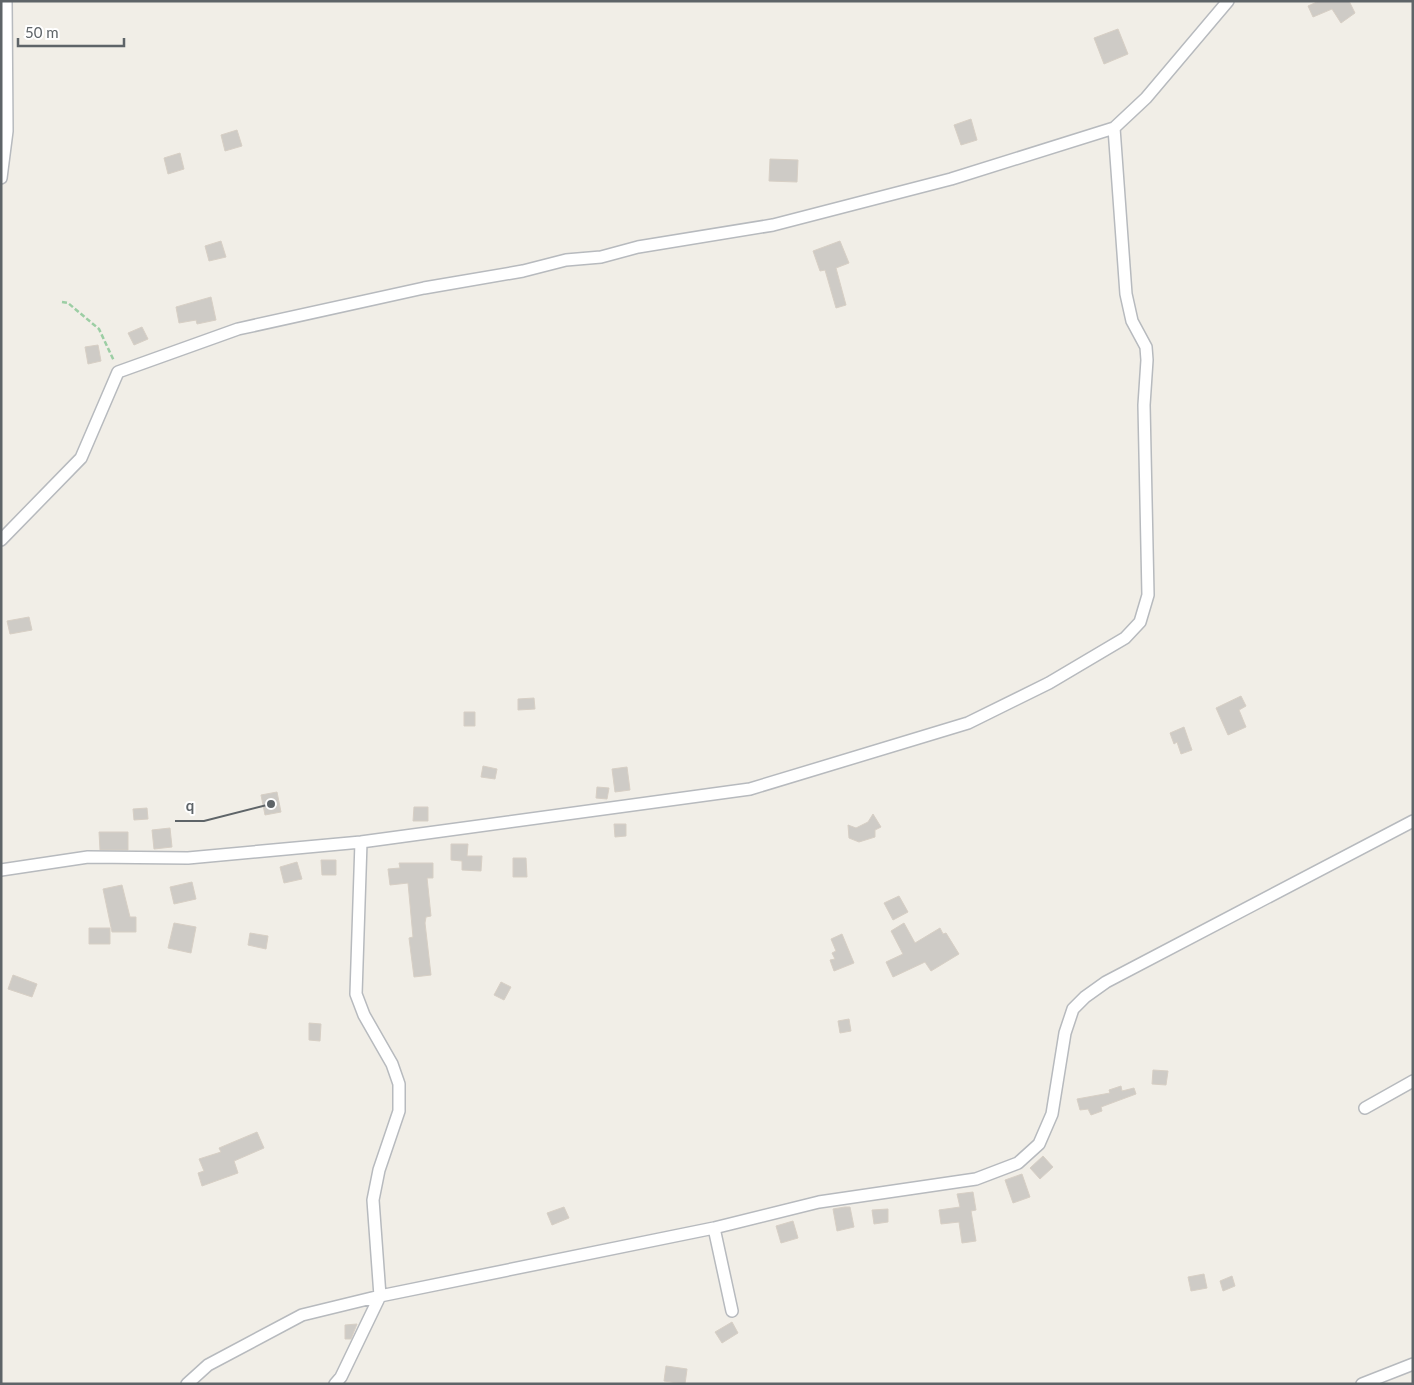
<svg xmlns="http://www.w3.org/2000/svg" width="1414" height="1385" font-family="Lato,sans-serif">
	<rect width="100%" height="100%" fill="#f1eee7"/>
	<path fill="#cecbc6" stroke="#d7cfc5" d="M1319,1H1349L1355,13L1341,23L1332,9L1313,17L1308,6Z
		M1118,29L1128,54L1104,64L1094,38Z
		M971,119L977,140L961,145L954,125Z
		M237,130L242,146L225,151L221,135Z
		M180,153L184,169L168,174L164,158Z
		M770,159L798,160L797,182L769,181Z
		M221,241L226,257L209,261L205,246Z
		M840,241L849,263L836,268L846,305L836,308L825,270L820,271L813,251Z
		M211,297L216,320L197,324L196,320L179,323L176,307Z
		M142,327L148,339L134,345L128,333Z
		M98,345L101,361L88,364L85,347Z
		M29,617L32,630L10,634L7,621Z
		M1241,696L1246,706L1239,710L1246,727L1228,735L1216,708Z
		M534,698L535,709L518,710V699Z
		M464,712H475V726H464Z
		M1184,727L1192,750L1181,754L1177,742L1174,744L1170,733Z
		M483,766L497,769L495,779L481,777Z
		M627,767L630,790L615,792L612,769Z
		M597,787L609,788L607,799L596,798Z
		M277,792L281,812L265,815L261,795Z
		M414,807H428V821H413Z
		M147,808L148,819L134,820L133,809Z
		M873,814L881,827L875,830V837L859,842L849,838L848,825L856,828L868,822Z
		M614,824H626V836L615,837Z
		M170,828L172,847L154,849L152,830Z
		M99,832H128V850H100Z
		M451,844H468L467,856H482L481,871L462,870V861L451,860Z
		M513,858H526L527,877H513Z
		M321,860H336V875H322Z
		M297,862L302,879L284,883L280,867Z
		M399,863H433V878H427L431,916L426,917L425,923L431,975L414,977L409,938L413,937L408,883L390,885L388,869L400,868Z
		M192,882L196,899L174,904L170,887Z
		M122,885L130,917H136V932H112L103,889Z
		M899,896L908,912L893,920L884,903Z
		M174,923L196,927L191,953L168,948Z
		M904,923L915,943L940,928L943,934L946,933L959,954L931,971L925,962L893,977L886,962L903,954L891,931Z
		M89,928H110V944H89Z
		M250,933L268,936L266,949L248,945Z
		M842,934L854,963L834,971L830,960L835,959L832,953L836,951L831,939Z
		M13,975L37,984L32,997L8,989Z
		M501,982L511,987L504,1000L494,995Z
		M849,1019L851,1031L840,1033L838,1021Z
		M309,1023L321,1024L320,1041L309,1040Z
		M1153,1070L1168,1071L1166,1085L1152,1084Z
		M1121,1086L1122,1091L1134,1088L1136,1094L1101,1107L1102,1111L1091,1115L1088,1109L1080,1110L1077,1099L1110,1093L1109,1090Z
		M257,1132L264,1148L234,1161L238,1173L202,1186L198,1173L204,1171L199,1159L221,1152L219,1148Z
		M1043,1156L1053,1167L1040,1179L1030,1168Z
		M1022,1174L1030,1197L1013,1203L1005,1180Z
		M973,1192L976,1210L971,1211L976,1241L962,1243L959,1222L941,1224L939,1210L960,1207L957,1194Z
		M564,1207L569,1218L552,1225L547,1213Z
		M845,1207H850L854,1227L837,1231L833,1209Z
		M888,1209V1222L874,1224L872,1210Z
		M793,1221L798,1238L781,1243L776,1226Z
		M1204,1274L1207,1288L1191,1291L1188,1277Z
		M1232,1276L1235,1286L1223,1291L1220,1281Z
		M732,1322L738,1333L722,1343L715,1332Z
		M357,1324L351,1339H345V1325Z
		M666,1366L687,1369L685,1384L664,1381Z"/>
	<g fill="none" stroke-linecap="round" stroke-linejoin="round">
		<defs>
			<path id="street" d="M1,178L7,131L6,1
				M1,540L81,458L118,372L238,329L424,288L523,271L566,260L601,257L638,247L773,225L951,179L1114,128L1146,98L1228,1
				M1,870L88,857L188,858L361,842L750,789L968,723L1049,683L1125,638L1140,622L1148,595L1144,405L1147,360L1146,347L1132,321L1126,294L1114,128
				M1365,1108L1413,1081
				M714,1228L732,1311
				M187,1384L208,1365L302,1315L380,1296L714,1228L819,1202L976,1179L1018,1163L1039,1144L1052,1114L1065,1033L1073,1009L1085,997L1106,982L1413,821
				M335,1384L341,1377L380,1296L373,1200L379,1170L399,1111V1084L392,1064L364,1015L356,994L361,842
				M1362,1384L1413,1364"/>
		</defs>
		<use href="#street" stroke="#b7babe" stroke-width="14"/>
		<path stroke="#9ccea4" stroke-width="2.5" stroke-dasharray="5 2.5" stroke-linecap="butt" d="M62,302L68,303L99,329L114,361"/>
		<use href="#street" stroke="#fff" stroke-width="11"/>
	</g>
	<path fill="none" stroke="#5e6468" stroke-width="2" d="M271 804L204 821H175"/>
	<circle fill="#5e6468" stroke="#fff" stroke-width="2" cx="271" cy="804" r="5"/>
	<g font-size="15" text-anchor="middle" font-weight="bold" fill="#5e6468" stroke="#fff" stroke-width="4" stroke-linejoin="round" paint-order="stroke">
		<text x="190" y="811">q</text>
	</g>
	<rect width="1414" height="1385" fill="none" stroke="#5e6468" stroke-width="5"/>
	<path d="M18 38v8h106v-8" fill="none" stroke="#5e6468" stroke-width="2.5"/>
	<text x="25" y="38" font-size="15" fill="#5e6468" stroke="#ffffff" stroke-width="4" paint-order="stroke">50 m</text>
</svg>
